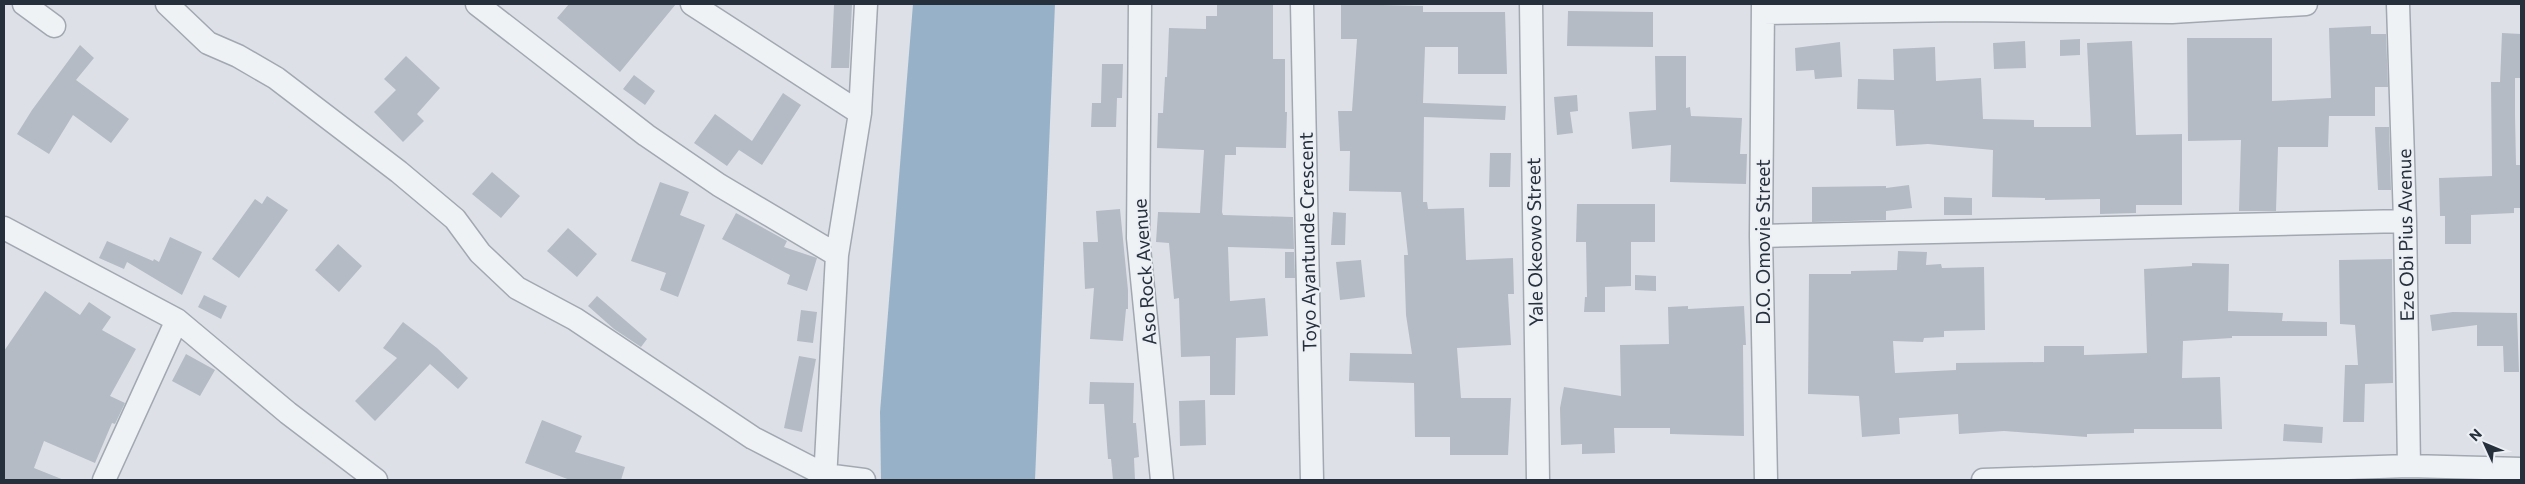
<svg xmlns="http://www.w3.org/2000/svg" width="2525" height="484" font-family="Commissioner,sans-serif">
	<rect width="100%" height="100%" fill="#dde1e7"/>
	<path fill="#97b2c8" d="M913,4H1055L1035,480H881L880,412Z"/>
	<path fill="#b4bbc4" d="M569,4H676L620,72L557,18Z
		M1217,4H1273V59H1285V112H1287L1286,148L1236,147V155H1225L1222,212L1223,215L1293,217L1294,249L1228,247L1230,301L1265,298L1268,336L1236,338L1235,395H1210V356L1181,357L1179,298L1174,299L1169,243L1156,242L1158,212L1200,213L1204,150L1157,148L1158,113H1163L1165,77H1167L1169,28L1206,29V16H1217Z
		M1341,4L1423,6V12H1505L1507,74H1458V47H1425L1423,103L1506,106L1505,120L1424,117L1423,202H1427L1428,209L1464,208L1466,260L1513,258L1514,294H1508L1511,345L1457,348L1461,398H1511L1508,455H1450V437H1415L1414,383L1349,381L1350,353L1412,354L1406,315L1404,255H1408L1401,192L1349,191L1350,151H1340L1338,111H1352L1357,39H1341Z
		M834,5H852L849,68H831Z
		M1568,11L1653,12V47L1567,46Z
		M2371,26V34H2386L2388,87H2375V116H2329L2328,147H2278L2276,211H2239L2241,140L2188,141L2187,38H2272V101L2331,98L2329,28Z
		M2502,33L2521,34V78H2515V115L2516,165H2521V208H2514V213L2471,215V244H2445V216H2440L2439,178L2492,176L2491,82H2500Z
		M2080,39V55L2060,56V40Z
		M2025,41L2026,68L1994,69L1993,43Z
		M2132,41L2136,135L2182,134V205H2136V213L2100,214V199L2045,200V198L1992,197L1993,150L1928,144L1896,146L1894,110L1857,109L1858,79L1894,80L1893,49L1935,47L1936,81L1981,78L1983,119L2034,120V127H2091L2087,43Z
		M1840,42L1842,77L1815,79L1814,70L1796,71L1795,48Z
		M80,45L94,58L76,80L129,119L111,143L73,115L49,154L17,134L32,110Z
		M406,56L440,88L417,114L424,121L403,142L374,112L396,90L384,79Z
		M1655,56H1686V108L1690,107L1691,116L1742,118L1740,154H1747L1746,184L1670,182L1671,145L1632,149L1629,112L1656,110Z
		M1102,64H1123L1122,98H1117L1116,127H1091L1092,103H1101Z
		M634,75L655,91L645,105L623,89Z
		M783,93L801,105L762,165L739,150L727,166L694,143L715,114L752,141Z
		M1577,95L1578,111L1570,112L1573,133L1557,135L1554,97Z
		M2375,127H2389L2391,190H2378Z
		M1490,153H1511L1510,187H1489Z
		M492,172L520,196L501,218L472,194Z
		M660,182L689,192L680,215L705,225L678,297L660,290L666,273L631,261Z
		M1909,185L1912,208L1886,211V220L1812,222V187L1886,186V188Z
		M267,196L288,210L239,278L212,259L255,199L262,204Z
		M1944,197L1972,198V215H1944Z
		M1577,204H1655V242H1631V286L1605,287V312H1584L1585,297H1587L1586,242H1576Z
		M1120,209L1128,290V309H1126L1123,341L1090,339L1094,288L1085,289L1083,242H1098L1096,211Z
		M1333,212L1346,213L1345,245H1331Z
		M736,213L787,241L784,247L817,258L807,291L787,284L790,275L722,239Z
		M568,228L597,254L577,277L547,251Z
		M170,237L202,252L182,295L127,262L124,269L99,258L107,241L153,261L154,259L159,262Z
		M338,244L362,266L339,292L315,270Z
		M1898,251L1927,252L1926,265L1941,264L1942,268L1984,267L1985,330L1944,331V337L1924,338L1923,342L1893,341L1895,373L1956,370V363L2044,362V346H2084V355L2147,353L2144,269L2192,266V263L2229,264L2228,311L2283,313L2282,321L2327,322V336H2232V338L2183,341L2182,378L2220,377L2222,429H2134V433L2087,434V437L2004,431L1959,434L1958,414L1899,418L1900,434L1862,437L1859,396L1808,394L1809,274H1851V271L1897,270Z
		M1285,252H1294L1295,278H1285Z
		M2392,259L2393,383L2365,384L2364,422H2343L2345,365H2358L2355,325L2340,324L2339,260Z
		M1361,260L1365,297L1340,300L1336,262Z
		M1635,275L1656,276V291L1635,290Z
		M45,291L80,315L89,302L111,317L102,330L136,349L110,396L125,403L115,424L112,423L95,463L44,441L34,468L64,480H4V351Z
		M204,295L227,306L221,319L198,307Z
		M597,296L647,339L641,347L614,329L588,306Z
		M1688,306V309L1744,306L1746,345H1743L1744,436L1670,434V428H1614L1615,453L1582,454V444L1561,445L1560,408L1564,387L1621,396L1620,345L1669,344L1668,307Z
		M801,310L817,312L813,343L797,341Z
		M2453,312L2517,313L2519,372H2504L2503,346H2477V325L2432,331L2430,315Z
		M403,322L437,348L468,378L458,389L430,364L375,421L355,401L397,358L383,348Z
		M186,354L215,370L200,396L172,381Z
		M799,356L816,359L802,432L784,428Z
		M1090,382L1134,383L1133,423H1136L1139,457L1134,458L1135,480H1113L1111,459H1108L1104,404H1089Z
		M1205,400L1206,445L1180,446L1179,401Z
		M542,420L582,436L575,452L625,467L621,480H570L525,463Z
		M2284,424L2323,427L2322,443L2283,441Z"/>
	<g fill="none" stroke-linecap="round" stroke-linejoin="round">
		<defs>
			<path id="minor" d="M24,4L54,26
				M167,4L208,43L238,56L276,78L399,172L455,219L480,253L517,288L575,319L753,438L825,475L864,480
				M477,4L646,135L719,185L837,255
				M692,4L860,113
				M1140,4L1138,238L1162,480
				M1302,4L1312,480
				M1531,4L1538,480
				M1763,4L1761,236L1766,480
				M2398,4L2405,221L2409,466
				M1763,13L1961,10L2172,12L2306,4
				M4,228L177,320L288,413L376,480
				M1761,236L2405,221
				M104,480L177,320
				M825,480L837,255L860,113L866,4
				M1983,480L2409,466L2521,469"/>
		</defs>
		<use href="#minor" stroke="#a2a8b1" stroke-width="25"/>
		<use href="#minor" stroke="#eff2f5" stroke-width="22"/>
	</g>
	<g text-anchor="middle" dominant-baseline="central" stroke-width="4" stroke-linejoin="round" paint-order="stroke">
		<g font-size="19" fill="#26303d" stroke="#ecf0f5">
			<text transform="translate(2405 235) rotate(-91)">Eze Obi Pius Avenue</text>
			<text transform="translate(1307 242) rotate(-91)">Toyo Ayantunde Crescent</text>
			<text transform="translate(1534 242) rotate(-91)">Yale Okeowo Street</text>
			<text transform="translate(1762 242) rotate(-90)">D.O. Omovie Street</text>
			<text transform="translate(1144 272) rotate(-94)">Aso Rock Avenue</text>
		</g>
	</g>
	<rect width="2525" height="484" fill="none" stroke="#26303d" stroke-width="10"/>
	<g transform="translate(2485 444) rotate(314)" stroke="#ecf0f5" stroke-width="4" paint-order="stroke">
	<path d="M0-4L9 19L0 12L-9 19Z" fill="#26303d"/>
	<text y="-8" font-size="14" font-weight="bold" text-anchor="middle" fill="#26303d">N</text>
	</g>
</svg>
